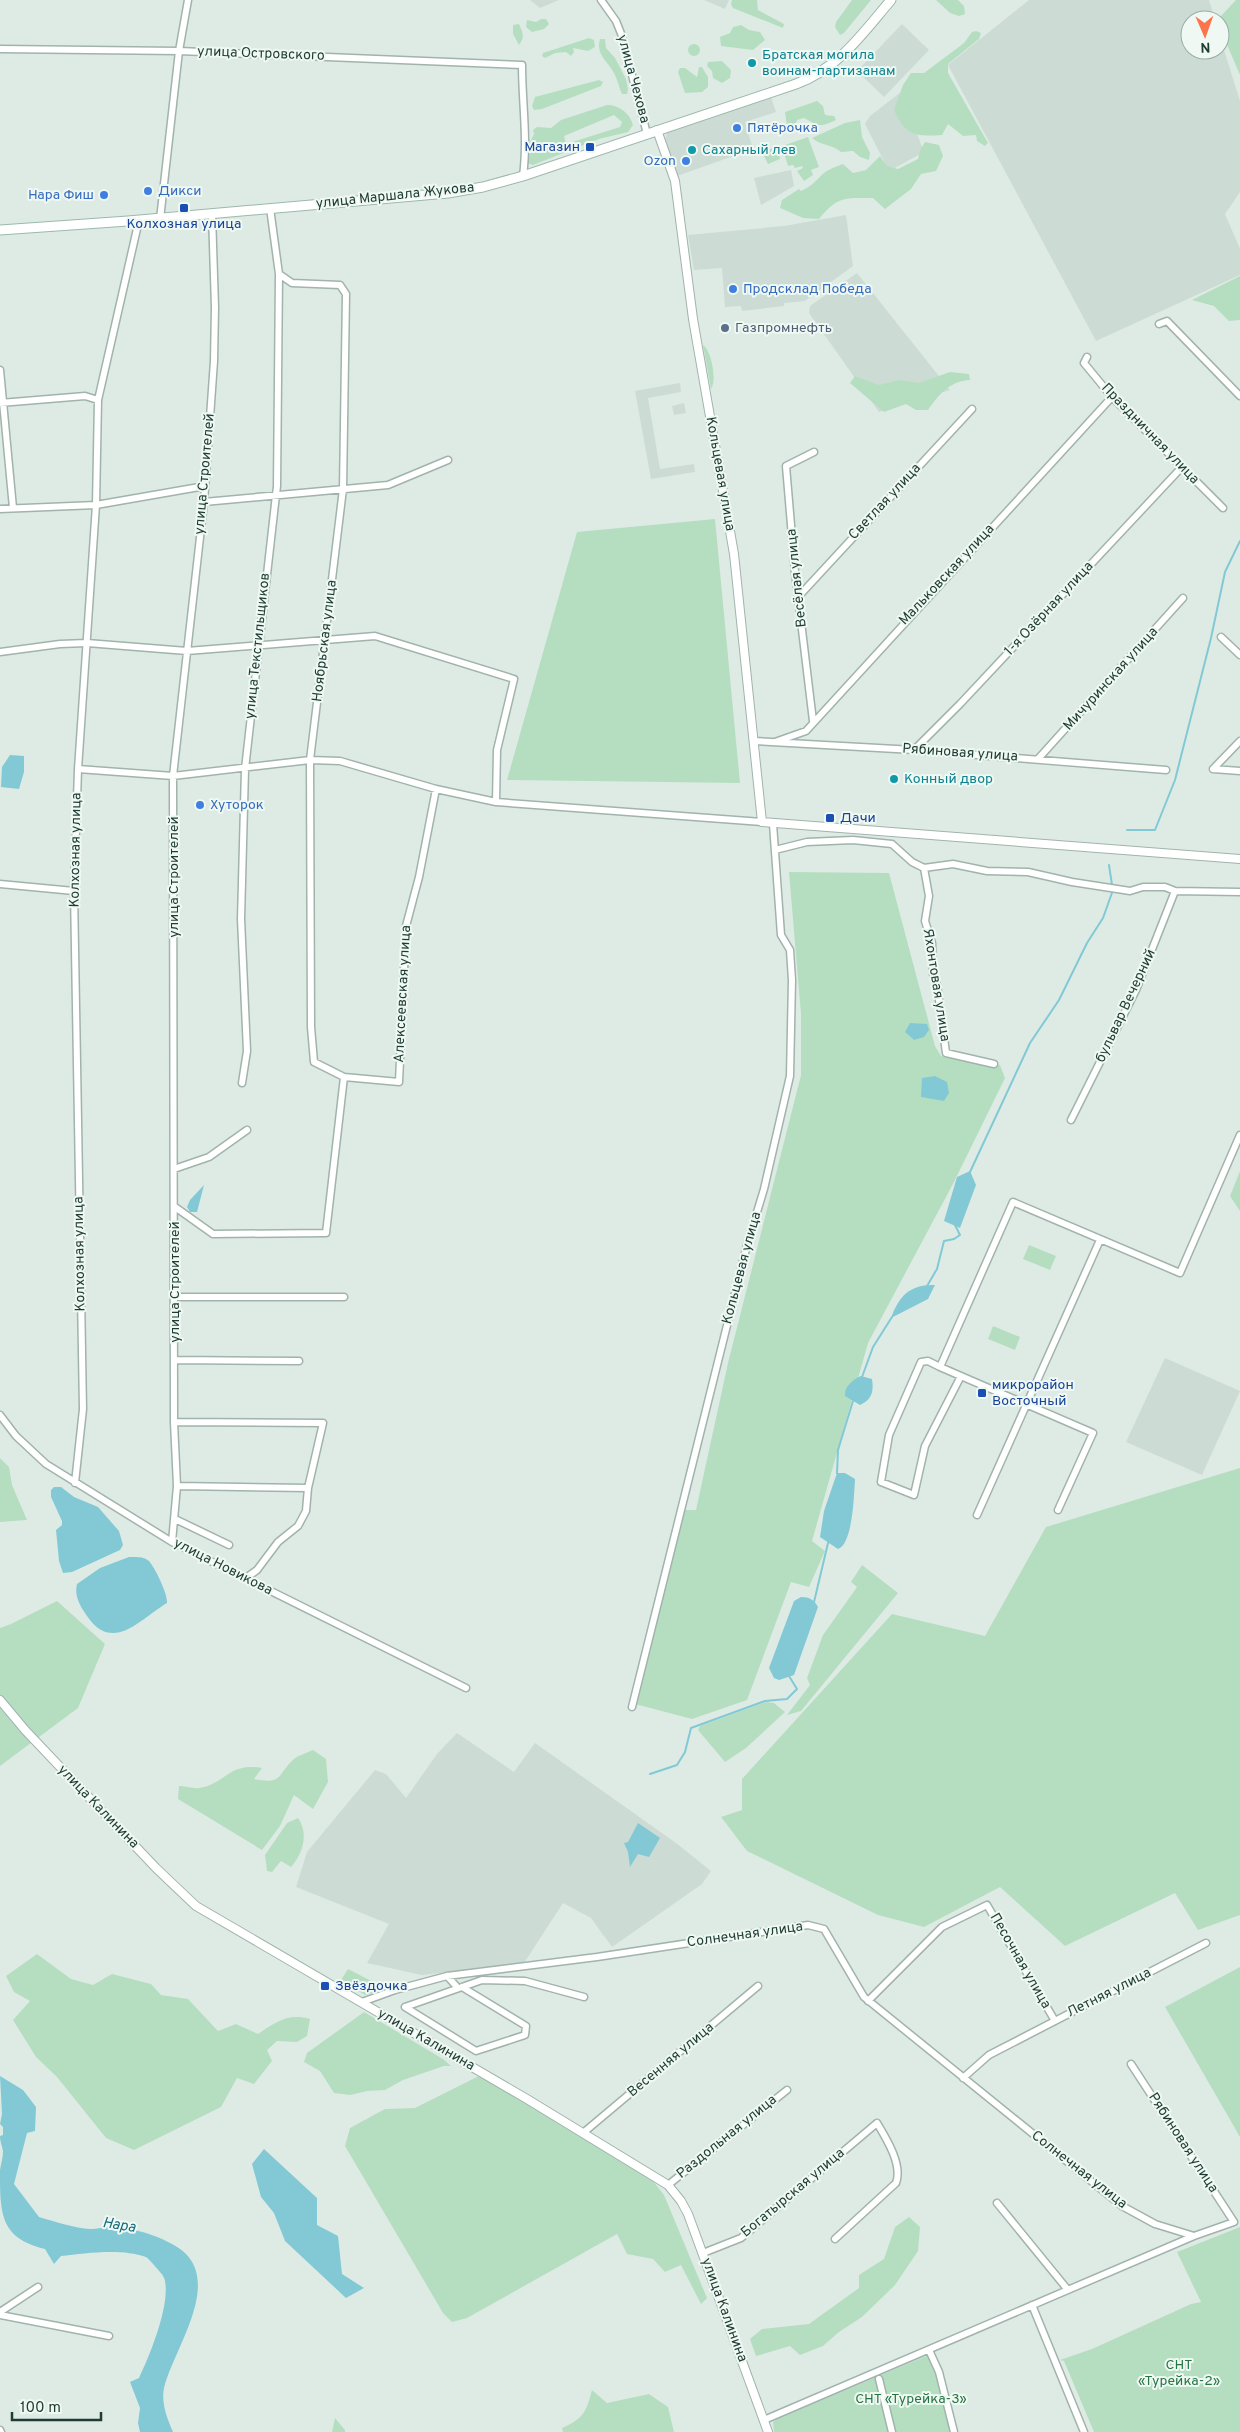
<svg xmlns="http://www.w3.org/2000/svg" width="1240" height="2432" font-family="Overpass,sans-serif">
	<rect width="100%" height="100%" fill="#deebe5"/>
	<path fill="#ccdbd4" d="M530,0H559L540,8Z
		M704,0H729L725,9Z
		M1029,0H1209L1215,20H1190V50H1220V37L1240,101V192L1225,214L1240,249V275L1096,341L948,65Z
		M902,24L929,50L884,97L857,71Z
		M901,92L924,152L889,171L865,124L870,116Z
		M771,97L776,112L745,122L753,149L677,176L665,141L667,132Z
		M791,170L794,186L761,205L754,178Z
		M846,215L853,266L805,301L784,303V306L742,311L741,306L725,307L722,268L694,270L688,235L784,226Z
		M857,273L950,390L879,412L809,313L810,306Z
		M680,383L681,392L648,398L660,469L694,464L695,472L651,479L635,391Z
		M684,403L686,413L674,415L672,406Z
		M1165,1358L1240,1391L1202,1475L1126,1442Z
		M457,1733L514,1772L535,1743L676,1843L711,1871L702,1884L612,1947L591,1918L563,1903L524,1963L422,1975L367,1963L389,1924L296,1887L307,1852L375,1770L386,1774L406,1798L437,1754Z"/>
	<path fill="#b5dec0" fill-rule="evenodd" d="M732,0H757L758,10L784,24L783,28L733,8L731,4Z
		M852,0H871L844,33L840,35L835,27L836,22Z
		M936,0H958L964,6L965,14L959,16L950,13Z
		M1236,0H1240V75L1225,40L1221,16Z
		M541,19H546L549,24L544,29L532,32L526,27L527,20L536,22Z
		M519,24C523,32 525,38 519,45L513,34V25Z
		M741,25L749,30L760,32L765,40L753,50L721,46L720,37L730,33L733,27Z
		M976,31L981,33L979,39L948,64V73L988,143L985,146L977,141L976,135L963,136L948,124L942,135C915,137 905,135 894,110L903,85L911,73H924L964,43L972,32Z
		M589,38L594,40L595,47L588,51L573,48L574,52L571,56L566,52L555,53L545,58L542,56L543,53Z
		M600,39H605L606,48L615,58L626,79L628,89L627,94H622C619,88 618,81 615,75C609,62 595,55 600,39Z
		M688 50a6 6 0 1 1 12 0a6 6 0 1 1-12 0Z
		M722,61L731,70L730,78L722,83L713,78L712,71L707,66L708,62Z
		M699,67H702L708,77V87L702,92L685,93L678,72L680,68H685L697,77Z
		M599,80L603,82L601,86L542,109L534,110L532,106L535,97Z
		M817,101L823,106L825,115L834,116L836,120C819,128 819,126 804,118L797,120L795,127L787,126L785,112Z
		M607,105C619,105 630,113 633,125L628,132L599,139L533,165L527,163L529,144L534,134L533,130L537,127L551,128L561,120ZM614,115L622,122L620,127L566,144L564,136Z
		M860,120L862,137L870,153L869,160L860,157L853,151L841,152C832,144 821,146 812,138L845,123Z
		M808,137L819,167L811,170L813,175L804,181L797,171L803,168L802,166L795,168L793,165L788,166L782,146Z
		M925,142L939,145L943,156L936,171L921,174L911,189L885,209L873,198C844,198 838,196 819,219L803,218L780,208L782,200L799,189L801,191C811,187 816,180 824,173C829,169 837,166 843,164L853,173L866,170L880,156L887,166L898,169L918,159L920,150Z
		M778,147L780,159L768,164L764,156L770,149Z
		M1240,276V320L1229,321L1214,306L1192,300Z
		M703,345C712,351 717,381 711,389Z
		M950,372L969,374L970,380C950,381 939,394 928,410H916L906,404L884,412L850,383L855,376L879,385L899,380L919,383Z
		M715,519L740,783L507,780L577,532Z
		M789,872L889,873L935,1046L941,1056L1000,1065L1005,1078L954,1182L868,1343L812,1541L825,1551L809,1587L791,1582L747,1700L692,1719L635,1704L683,1510H696L728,1363L801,1075V1014Z
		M1240,1171V1211L1230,1196Z
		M1029,1245L1056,1256L1050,1270L1023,1259Z
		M993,1326L1020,1337L1015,1350L988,1339Z
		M0,1458L9,1467L12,1485L27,1520L0,1522Z
		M1240,1468V1915L1198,1930L1175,1893L1065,1946L1000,1887L924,1927L878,1915L747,1851L721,1817L742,1810V1779L892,1614L985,1636L1046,1527Z
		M862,1565L898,1593L801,1711L787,1715L810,1685L807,1678L823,1635L857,1587L851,1582Z
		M57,1601L105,1644L78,1708L0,1766V1628L11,1624Z
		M766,1702L774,1703L785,1712L746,1748L725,1762L698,1730L700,1726Z
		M313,1750L326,1759L328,1782L313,1809L294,1795L280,1826L262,1850L178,1799L179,1786C185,1786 193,1789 199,1788C226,1784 228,1762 262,1768L254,1779C284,1785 277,1774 294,1759C299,1755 307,1753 313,1750Z
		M298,1818C309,1833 303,1854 291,1867L281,1861L272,1872L267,1871L265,1855L287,1823Z
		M37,1954L71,1979L93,1985L112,1974L151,1984L161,1995L188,1999L218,2031L236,2024L258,2034C276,2022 288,2013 310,2019L307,2036L297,2042L277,2041L267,2050L272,2061L254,2084L237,2078L221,2107L134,2150L106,2138L57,2077L36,2057L13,2020L30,2001L14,1992L6,1976Z
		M1240,1967V2137L1165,2007Z
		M348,1969L381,1986L382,1990L365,1995L341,1980Z
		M364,2012L443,2059L451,2066H444L403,2080L385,2090L367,2091L350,2095L334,2093L320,2071L304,2062L307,2053Z
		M479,2076L649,2176L664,2195L707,2298L701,2304L681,2265L665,2272L653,2259L627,2254L617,2234L467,2318L452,2322L443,2313L345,2146L350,2128L385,2109L415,2108Z
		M909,2217L920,2227L918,2251L895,2285L862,2317L839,2332L823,2346L800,2355L790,2346L756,2356L750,2339L762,2329L809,2324L859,2288V2275L884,2259L895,2227Z
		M1240,2227V2432H1094L1064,2361L1060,2360L1092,2349L1191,2304L1201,2302L1177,2252Z
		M931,2354L954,2432H774L773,2422L777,2419Z
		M592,2390L607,2403L649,2394L668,2407L674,2432H563L562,2428C584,2418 586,2412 592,2390Z
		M335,2418L345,2430V2432H332Z"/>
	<path fill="#82c9d5" d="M10,755L24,756V772L19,789L1,787L2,767Z
		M910,1023L927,1024L929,1030L924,1037L914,1040L905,1032Z
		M935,1076L947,1082L949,1093L944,1101L921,1097L922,1078Z
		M970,1171L976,1185L960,1228L944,1221L957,1177Z
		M204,1185L197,1212H190L187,1207L190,1200Z
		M935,1285L928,1299L891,1318C899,1296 910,1284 935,1285Z
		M861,1376L872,1379C874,1391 872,1400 860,1405L845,1396C844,1387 853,1379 861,1376Z
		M837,1473H845L855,1479C854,1494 853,1544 838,1549L820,1537L824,1511Z
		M54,1487H61L74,1497L98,1507L119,1531L123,1545L120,1550L72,1572L63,1573L59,1561L56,1530L62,1525V1521L51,1497V1490Z
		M129,1557C135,1557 144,1556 149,1561C155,1568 168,1594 167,1603C140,1619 113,1654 87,1616C80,1606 74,1596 77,1584L100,1568Z
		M801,1597C810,1597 814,1600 818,1607L794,1675L779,1680L774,1678L769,1668L794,1601Z
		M638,1823L660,1838L649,1857L638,1854L630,1867L628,1852L624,1843L628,1842Z
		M0,2076L23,2090L36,2107L35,2131L27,2133L14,2184L39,2217C56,2222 74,2228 91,2229C97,2229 104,2227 110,2227C127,2226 157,2235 172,2244C230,2274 174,2347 164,2388C161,2403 167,2418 173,2432H140L138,2423L140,2408L130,2382L139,2378C150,2355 170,2306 165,2281C164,2275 158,2270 154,2265C152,2263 149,2259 146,2257C122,2248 86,2253 61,2256L54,2264L45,2249C0,2238 0,2214 0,2170C1,2164 3,2157 3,2151C2,2145 0,2142 0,2136L3,2135V2127L0,2124L2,2114Z
		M264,2149L317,2198V2225L338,2236L342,2274L364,2288L346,2298L285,2241L274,2213L261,2197L252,2164Z"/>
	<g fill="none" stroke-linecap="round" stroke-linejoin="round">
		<path stroke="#82c9d5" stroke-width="2" d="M1127,830H1155L1175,780L1211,638L1225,572L1240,541
			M1109,865L1112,885
			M970,1172L1030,1043L1059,1000L1087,943L1103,918L1113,890
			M927,1286L937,1269L944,1241L954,1239L960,1235L955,1225
			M862,1377L873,1347L892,1317
			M837,1473L838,1450L853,1401
			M814,1602L828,1543
			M650,1774L677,1765L685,1752L691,1728L765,1701L787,1699L797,1689L789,1676"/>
		<defs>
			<path id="minor" d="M601,0L616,21L622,36L647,134
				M0,49L179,51L522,65C522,103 528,138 523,176
				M160,219L179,51L188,0
				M279,274L292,283L340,285L346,294L343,489L310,760L311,1027L314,1062L344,1077L399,1082L406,926L419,877L436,789
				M1159,324L1167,321L1240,396
				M1087,357L1084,363L1112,397L1223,508
				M0,370L13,508
				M0,403L85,396L98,400
				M204,502L388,485L448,460
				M0,509L96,505L205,486
				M799,596L972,409
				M1221,637L1240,655
				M0,652L60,644L87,643L187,651L375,636L514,679L497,750L496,802
				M813,721L795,572L786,466L814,452
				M754,741L914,750L1166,770
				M775,742L806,731L1112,397
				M914,750L960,704L1182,467
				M1038,759L1183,598
				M78,769L173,776L310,760L340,761L436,789L496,802L762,822
				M1213,769L1240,741
				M1213,769L1240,771
				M775,850L807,842L853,840L892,844L912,862L924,868L953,864L987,871L1028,872L1072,882L1130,891L1143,887H1165L1175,891L1240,892
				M924,868L929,896L925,921L932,943L933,974L937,985L946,1053L994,1064
				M0,884L74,891
				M242,1083L247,1051L241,919L245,769L277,486L279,274L270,208
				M1071,1120L1136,990L1175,891
				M174,1169L209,1157L247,1130
				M175,1207L213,1234L326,1233L344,1077
				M175,1297H344
				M175,1360L299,1361
				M940,1367L928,1361L921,1362L889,1435L881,1482L914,1495L925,1446L961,1376
				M0,1415L16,1436L46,1464L172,1542L466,1688
				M174,1422L323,1423L308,1488L306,1511L298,1526L278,1542L257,1570L246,1578
				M75,1483L83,1409L74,891L78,769L96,505L98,400L139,220
				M177,1486L308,1488
				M1058,1510L1093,1433L940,1367L1013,1202L1180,1273L1240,1135
				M977,1515L1100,1240
				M175,1519L229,1545
				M172,1542L177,1486L174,1422L173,776L204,502L214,361L215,307L212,214
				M632,1707L747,1245L764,1189L790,1076L792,980L790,950L781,935L773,824
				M447,1976L458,1988
				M868,2001L942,1927L987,1905L1055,2021
				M362,2002L395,1990L447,1976L597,1957L808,1925L824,1929L864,1997L1122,2206L1155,2224L1194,2236
				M405,2007L476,2051L525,2035L526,2026L462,1987
				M405,2007L482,1980L525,1981L584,1997
				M963,2078L989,2055L1206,1943
				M583,2133L758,1986
				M668,2185L787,2090
				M997,2203L1068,2290
				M703,2253L741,2238L877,2123C886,2138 903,2165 896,2183L835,2239
				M1032,2305L1084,2432
				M0,2312L38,2287
				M0,2315L109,2336
				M929,2350L939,2372L954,2432
				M879,2379L892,2432
				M764,2420L1194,2236L1234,2222L1131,2064
				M0,2430L1,2432"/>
			<path id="tertiary" d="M657,130L675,181L693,319L734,554L762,822L1240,859
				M0,1700L25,1730L156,1868L196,1906L527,2099L668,2185L681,2201L688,2214L768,2432"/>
			<path id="secondary" d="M0,230L128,221L448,193L483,187L523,176L796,84C839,68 862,34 891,0"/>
		</defs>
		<use href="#minor" stroke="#a1b3ac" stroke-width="9"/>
		<use href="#tertiary" stroke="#a1b3ac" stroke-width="10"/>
		<use href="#secondary" stroke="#9cb8ad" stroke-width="11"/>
		<use href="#minor" stroke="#fff" stroke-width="6"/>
		<use href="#tertiary" stroke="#fff" stroke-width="8"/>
		<use href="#secondary" stroke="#fff" stroke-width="9"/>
	</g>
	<g fill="#0f9aa8" stroke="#eff8f3" stroke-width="2">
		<circle cx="752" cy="63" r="5"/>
		<circle cx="692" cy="150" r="5"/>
		<circle cx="894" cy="779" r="5"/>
	</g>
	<g fill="#3f7fe0" stroke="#eff8f3" stroke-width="2">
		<circle cx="737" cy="128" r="5"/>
		<circle cx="686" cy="161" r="5"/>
		<circle cx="148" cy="191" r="5"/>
		<circle cx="104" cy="195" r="5"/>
		<circle cx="733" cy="289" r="5"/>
		<circle cx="200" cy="805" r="5"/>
	</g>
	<g fill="#1a4fb4" stroke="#eff8f3" stroke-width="2">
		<rect x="585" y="142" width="10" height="10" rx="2.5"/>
		<rect x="179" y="203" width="10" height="10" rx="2.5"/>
		<rect x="825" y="813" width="10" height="10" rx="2.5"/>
		<rect x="977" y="1388" width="10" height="10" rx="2.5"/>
		<rect x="320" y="1981" width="10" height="10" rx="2.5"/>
	</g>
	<circle fill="#5c6f8a" stroke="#eff8f3" stroke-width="2" cx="725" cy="328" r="5"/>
	<g text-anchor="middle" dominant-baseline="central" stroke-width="4" stroke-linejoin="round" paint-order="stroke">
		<g font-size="14" fill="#1e3c34" stroke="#eff8f3">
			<text transform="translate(261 54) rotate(2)">улица Островского</text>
			<text transform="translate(633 79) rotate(75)">улица Чехова</text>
			<text transform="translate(395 196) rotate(-6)">улица Маршала Жукова</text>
			<text transform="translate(1150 434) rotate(46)">Праздничная улица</text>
			<text transform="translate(205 474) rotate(-85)">улица Строителей</text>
			<text transform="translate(720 474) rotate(80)">Кольцевая улица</text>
			<text transform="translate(885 502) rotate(-47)">Светлая улица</text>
			<text transform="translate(947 575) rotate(-47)">Мальковская улица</text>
			<text transform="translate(797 578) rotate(-96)">Весёлая улица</text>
			<text transform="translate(1049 609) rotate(-47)">1-я Озёрная улица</text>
			<text transform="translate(325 641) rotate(-83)">Ноябрьская улица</text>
			<text transform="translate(258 646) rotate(-84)">улица Текстильщиков</text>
			<text transform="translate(1111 679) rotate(-48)">Мичуринская улица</text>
			<text transform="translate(960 753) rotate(4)">Рябиновая улица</text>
			<text transform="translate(76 850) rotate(-89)">Колхозная улица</text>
			<text transform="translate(174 877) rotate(-90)">улица Строителей</text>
			<text transform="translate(936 985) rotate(81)">Яхонтовая улица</text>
			<text transform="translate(403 994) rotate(-87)">Алексеевская улица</text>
			<text transform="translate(1126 1006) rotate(-65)">бульвар Вечерний</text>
			<text transform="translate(80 1254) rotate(-91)">Колхозная улица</text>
			<text transform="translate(742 1268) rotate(-75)">Кольцевая улица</text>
			<text transform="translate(175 1282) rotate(-90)">улица Строителей</text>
			<text transform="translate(223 1567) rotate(27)">улица Новикова</text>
			<text transform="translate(98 1807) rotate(46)">улица Калинина</text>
			<text transform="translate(745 1935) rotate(-8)">Солнечная улица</text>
			<text transform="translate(1020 1961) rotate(60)">Песочная улица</text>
			<text transform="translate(1109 1993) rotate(-27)">Летняя улица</text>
			<text transform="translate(426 2040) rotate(30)">улица Калинина</text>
			<text transform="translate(671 2060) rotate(-40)">Весенняя улица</text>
			<text transform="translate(727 2137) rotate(-39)">Раздольная улица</text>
			<text transform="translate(1183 2143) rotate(57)">Рябиновая улица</text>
			<text transform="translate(1079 2170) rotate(38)">Солнечная улица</text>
			<text transform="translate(793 2193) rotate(-40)">Богатырская улица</text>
			<text transform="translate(724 2310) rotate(70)">улица Калинина</text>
		</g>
		<g font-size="14" fill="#0d838f" stroke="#eff8f3" text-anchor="start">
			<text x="762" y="55">Братская могила<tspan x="762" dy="16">воинам-партизанам</tspan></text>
			<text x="702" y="150">Сахарный лев</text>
			<text x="904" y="779">Конный двор</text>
		</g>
		<g font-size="14" fill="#366cbe" stroke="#eff8f3" text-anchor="start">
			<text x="747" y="128">Пятёрочка</text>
			<text x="676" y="161" text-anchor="end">Ozon</text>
			<text x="158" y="191">Дикси</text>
			<text x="94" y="195" text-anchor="end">Нара Фиш</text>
			<text x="743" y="289">Продсклад Победа</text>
			<text x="210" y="805">Хуторок</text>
		</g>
		<g font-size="14" fill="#164399" stroke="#eff8f3" text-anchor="start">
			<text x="580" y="147" text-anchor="end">Магазин</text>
			<text x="184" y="224" text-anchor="middle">Колхозная улица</text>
			<text x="840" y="818">Дачи</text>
			<text x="992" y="1385">микрорайон<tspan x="992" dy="16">Восточный</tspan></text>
			<text x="335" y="1986">Звёздочка</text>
		</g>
		<g font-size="14" fill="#4e5e75" stroke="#eff8f3" text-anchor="start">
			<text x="735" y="328">Газпромнефть</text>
		</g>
		<g font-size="14" fill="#267644" stroke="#eff8f3">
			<text x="1179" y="2365">СНТ<tspan x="1179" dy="16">«Турейка-2»</tspan></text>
			<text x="911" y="2399">СНТ «Турейка-3»</text>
		</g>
		<g font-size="15" font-style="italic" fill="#156c7c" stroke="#eff8f3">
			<text transform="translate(119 2226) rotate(9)">Нара</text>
		</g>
	</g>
	<g transform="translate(1205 35) rotate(178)"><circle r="24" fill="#eff8f3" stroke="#9bada7"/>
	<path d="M0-4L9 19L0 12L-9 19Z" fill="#fc744b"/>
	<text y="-8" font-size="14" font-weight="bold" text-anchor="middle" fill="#1e3c34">N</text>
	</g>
	<path d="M12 2412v8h89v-8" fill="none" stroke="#1e3c34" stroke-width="2.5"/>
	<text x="20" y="2412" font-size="15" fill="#1e3c34" stroke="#eff8f3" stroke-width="4" paint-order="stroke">100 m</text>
</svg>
